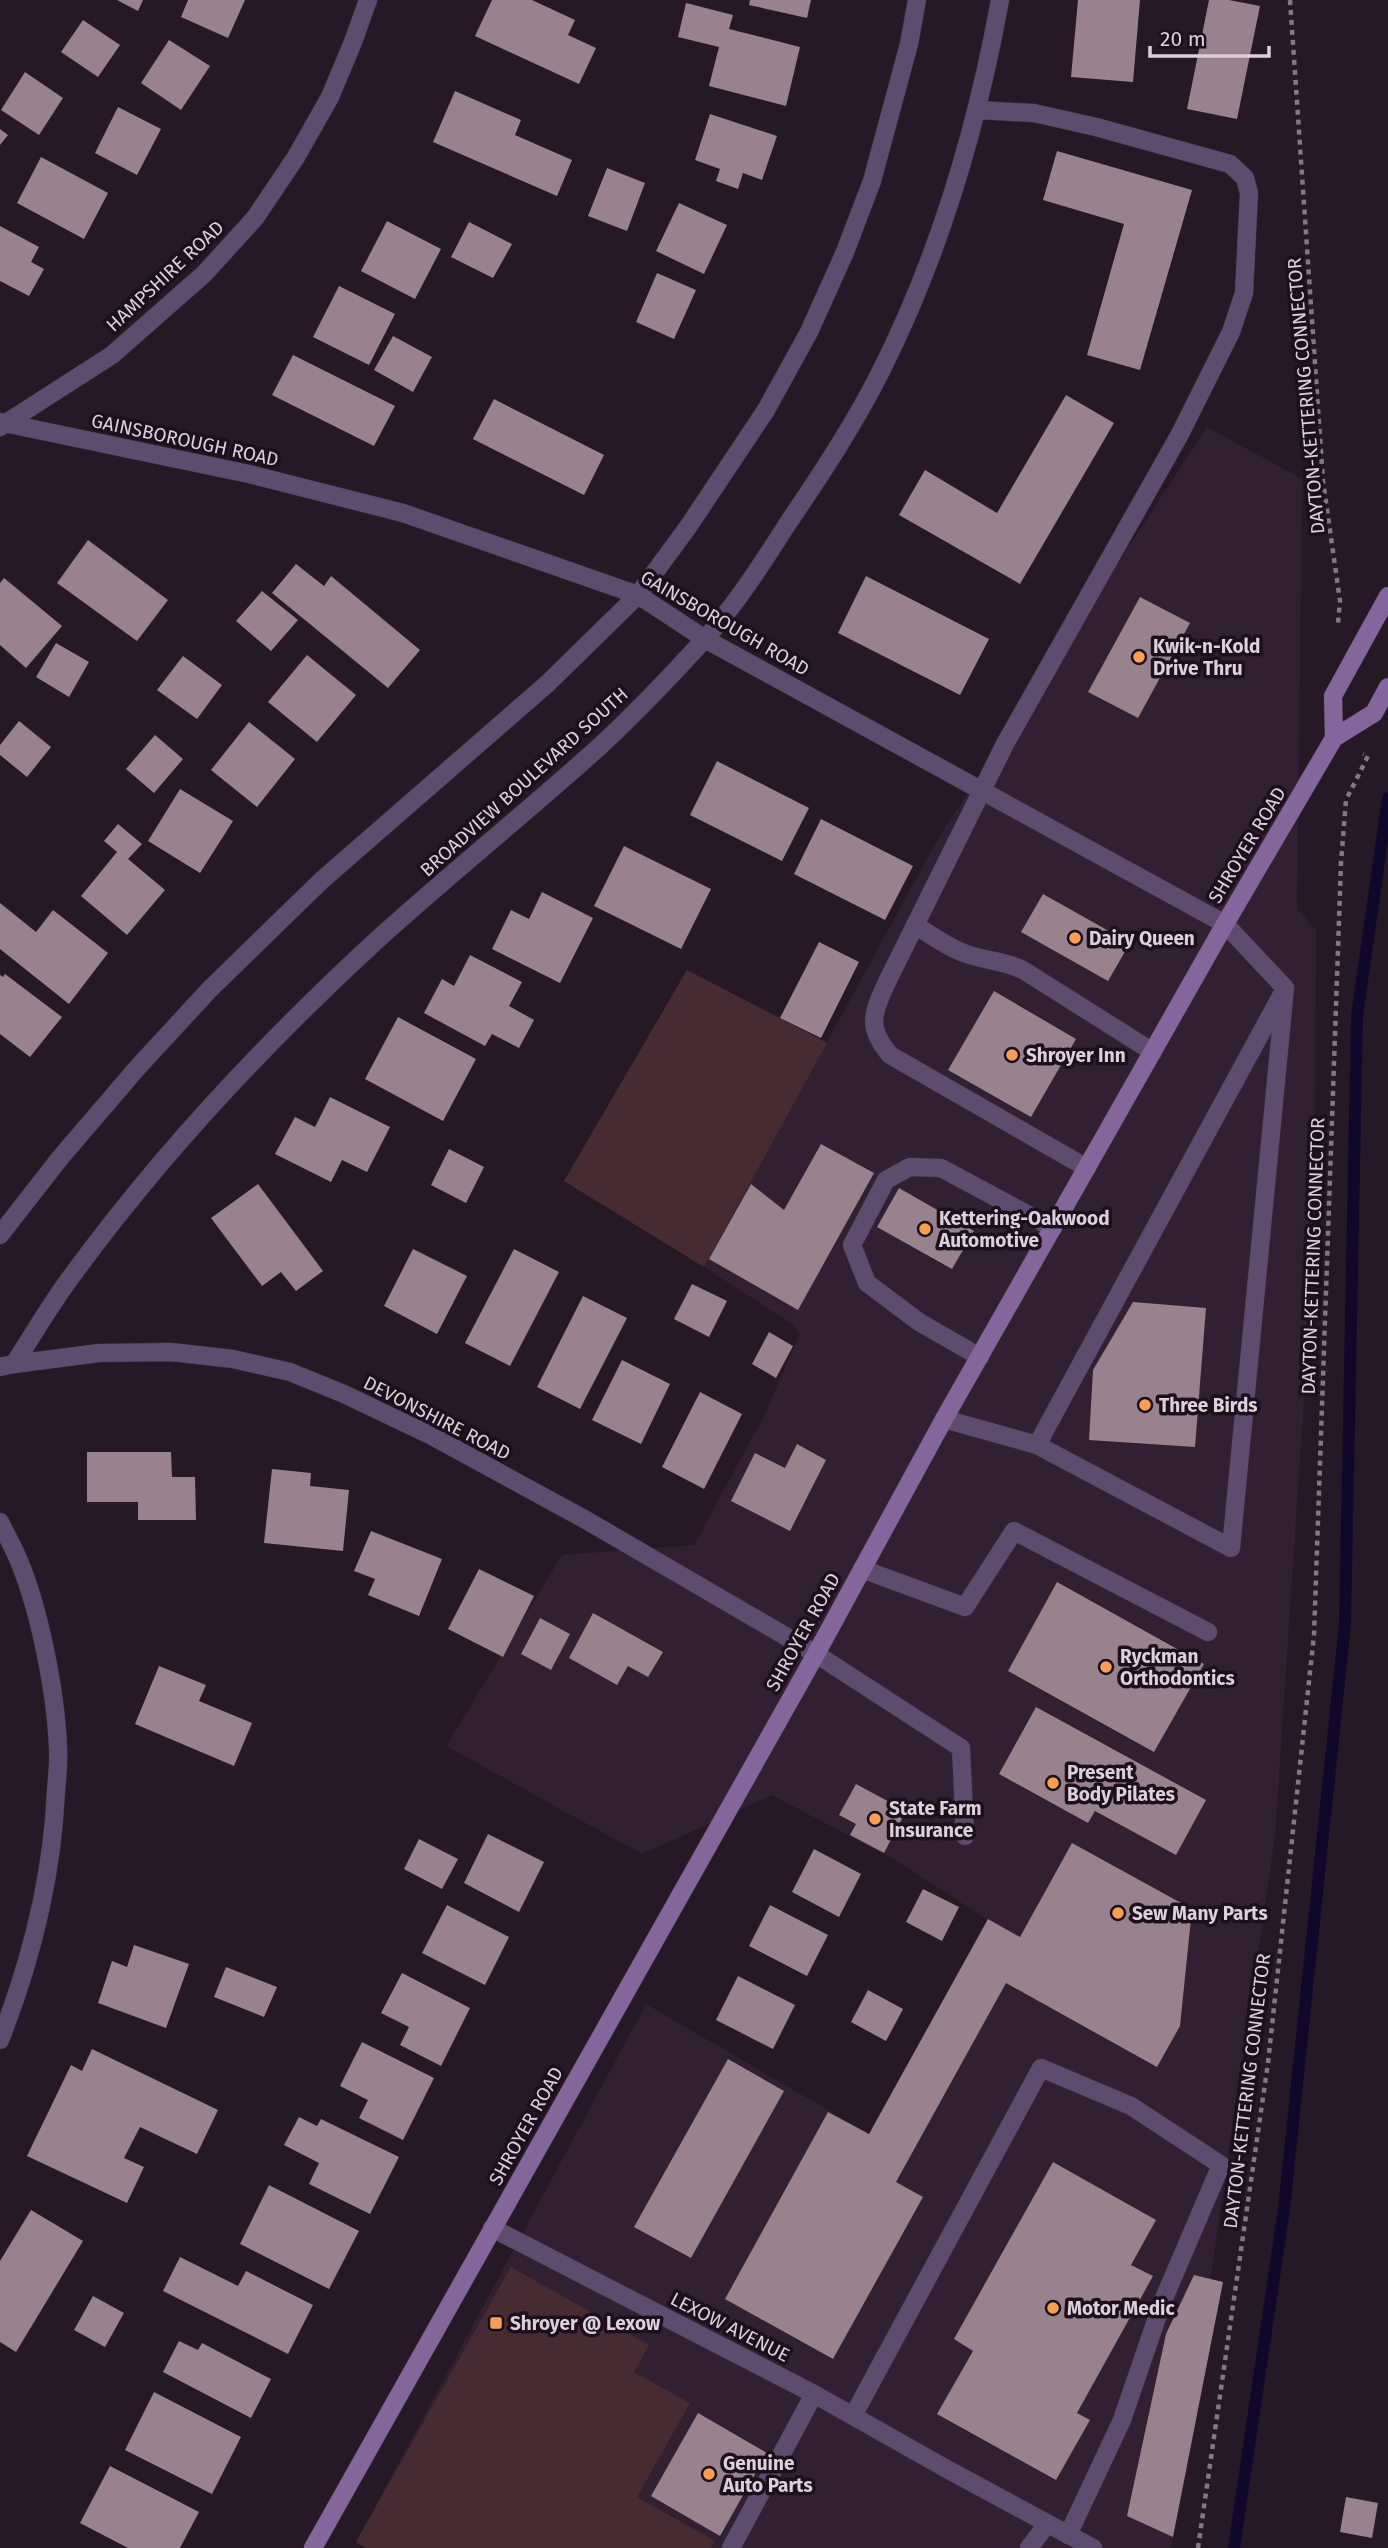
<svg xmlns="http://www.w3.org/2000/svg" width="1388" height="2548" font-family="'Fira Sans',sans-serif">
	<rect width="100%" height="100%" fill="#261926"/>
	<path fill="#312031" d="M1207,427L1302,479L1297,909L1316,930L1314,1247L1275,1836L1171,2548H366L356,2542L646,2004L869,2134L988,1920L897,1861L772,1795L642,1854L446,1746L562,1555L694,1545L765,1414L800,1333L792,1324L704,1267L564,1181L687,970L827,1042L939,837Z"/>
	<path fill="#472b33" d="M687,970L827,1043L704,1267L564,1181Z
		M511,2267L649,2345L634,2372L690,2403L637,2497L715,2541L711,2548H366L356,2542Z"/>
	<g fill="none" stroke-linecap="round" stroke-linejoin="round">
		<path stroke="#10072b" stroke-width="12" d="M1234,2548L1284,2209L1345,1624L1357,1016L1388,798"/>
	</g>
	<path fill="#97828d" d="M117,0H143L138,11Z
		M188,0H245L228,38L181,17Z
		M492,0H532L575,20L568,35L596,48L579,84L475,36Z
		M750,0H811L807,18L749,5Z
		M1078,0H1140L1133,82L1071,77Z
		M1209,0H1229L1260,6L1237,119L1187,109Z
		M686,3L733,15L729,29L800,47L786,106L709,86L719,47L678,37Z
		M83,20L120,45L98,77L61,52Z
		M169,40L210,66L181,110L141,83Z
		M25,72L63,98L39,135L1,110Z
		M455,91L521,120L515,135L572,160L557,196L433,142Z
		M118,107L161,129L137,175L95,153Z
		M710,114L777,136L762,180L743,173L738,189L716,181L720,169L695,160Z
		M0,129L8,135L0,145Z
		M1057,151L1192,190L1140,370L1087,355L1124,224L1043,200Z
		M41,157L108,193L84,239L17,203Z
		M607,168L645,183L627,231L588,216Z
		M679,203L727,225L704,274L656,251Z
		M387,221L441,249L415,299L361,271Z
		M469,222L512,244L493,278L451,257Z
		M0,226L39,247L31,262L44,269L29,296L0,281Z
		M657,273L696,290L674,339L636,322Z
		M339,286L395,314L369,365L313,337Z
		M393,336L432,357L413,392L374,370Z
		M293,355L395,406L374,446L272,395Z
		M1066,395L1114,423L1020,584L899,515L925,470L997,513Z
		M494,399L604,455L584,495L473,439Z
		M88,540L168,600L137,641L57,583Z
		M296,564L324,586L331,576L420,650L388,688L272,593Z
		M866,576L989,639L960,695L838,633Z
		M4,578L62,626L26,668L0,645V583Z
		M262,591L298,620L271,651L236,621Z
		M1140,597L1190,623L1138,718L1088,692Z
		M56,643L89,662L69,697L36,677Z
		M307,655L356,695L317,742L268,702Z
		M183,656L222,685L197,719L157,690Z
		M19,721L51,747L27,777L0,755V745Z
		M249,722L295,759L257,807L211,770Z
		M155,735L183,759L154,793L126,769Z
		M717,761L809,808L782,861L690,815Z
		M180,789L233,821L200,873L148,841Z
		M821,819L913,866L885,920L794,874Z
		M118,824L142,844L128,859L165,890L127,935L81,896L117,852L104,841Z
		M624,846L711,889L681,949L594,906Z
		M542,892L593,918L560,983L492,949L511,910L529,919Z
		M1043,894L1130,943L1108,981L1021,932Z
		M0,903L36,932L53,910L108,953L69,1004L0,949Z
		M819,942L859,962L821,1038L780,1018Z
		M470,955L522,982L509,1006L534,1020L519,1048L492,1034L485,1046L424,1013L442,979L454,986Z
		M5,974L62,1017L30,1057L0,1034V975L3,977Z
		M994,991L1076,1039L1031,1117L948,1070Z
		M398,1017L476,1059L443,1121L365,1079Z
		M330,1097L390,1127L367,1172L342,1160L331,1182L275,1154L295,1117L315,1127Z
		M821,1144L874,1173L798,1310L709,1259L751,1184L784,1210Z
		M449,1149L484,1167L466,1203L431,1185Z
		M258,1184L323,1271L296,1291L281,1272L262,1286L211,1218Z
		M899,1188L974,1231L952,1269L877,1227Z
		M413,1249L467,1276L437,1334L384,1306Z
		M514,1249L559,1272L510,1366L465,1343Z
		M692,1284L727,1301L709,1337L674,1319Z
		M583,1296L627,1318L580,1409L537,1387Z
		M1133,1302L1206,1308L1195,1447L1089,1440L1093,1370Z
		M769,1332L793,1346L776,1378L752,1364Z
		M622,1360L670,1384L641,1444L592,1420Z
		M700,1392L742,1414L704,1489L662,1467Z
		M797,1444L826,1460L790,1531L731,1501L755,1453L785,1468Z
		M87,1452H171L172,1477H195L196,1520H138V1502H87Z
		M272,1469L311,1473L310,1486L349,1490L343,1551L264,1543Z
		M371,1531L442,1559L419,1616L368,1595L375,1579L354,1571Z
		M479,1569L534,1596L503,1657L448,1629Z
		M1057,1582L1204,1664L1154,1752L1008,1671Z
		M593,1613L663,1652L648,1677L628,1666L617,1685L569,1658Z
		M540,1618L570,1634L551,1670L521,1654Z
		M159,1666L206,1685L199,1701L252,1723L234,1766L135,1724Z
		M1036,1707L1206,1800L1176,1855L1095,1811L1088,1823L999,1774Z
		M856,1784L906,1811L884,1853L850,1835L856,1824L839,1815Z
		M488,1834L544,1862L519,1912L464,1883Z
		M419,1839L458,1859L442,1889L404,1869Z
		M1072,1843L1192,1909L1180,2026L1157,2067L1006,1983L896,2182L923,2197L833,2359L725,2299L828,2112L869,2134L988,1919L1020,1937Z
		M814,1849L861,1874L839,1917L792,1892Z
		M923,1889L959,1907L942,1941L906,1922Z
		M447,1905L509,1937L485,1985L422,1953Z
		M770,1905L828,1935L807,1976L749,1946Z
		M134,1945L189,1964L166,2028L98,2003L112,1961L127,1967Z
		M226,1967L277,1987L264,2017L214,1997Z
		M402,1973L470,2008L441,2066L400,2045L409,2027L381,2013Z
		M738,1976L795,2005L773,2049L716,2020Z
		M868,1990L903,2009L886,2041L851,2022Z
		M362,2042L434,2078L403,2140L359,2118L368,2100L340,2086Z
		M92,2049L218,2110L197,2154L140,2127L124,2158L144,2167L127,2203L27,2156L71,2065L82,2071Z
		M728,2059L784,2091L691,2258L634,2227Z
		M299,2117L317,2126L321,2119L399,2157L370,2214L309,2184L319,2163L284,2145Z
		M1053,2162L1156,2220L1131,2265L1153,2276L1077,2413L1090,2420L1056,2480L937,2414L973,2351L954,2339Z
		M269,2185L359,2231L329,2289L240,2244Z
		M31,2210L83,2241L16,2352L0,2342V2261Z
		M180,2257L238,2286L246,2271L313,2305L288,2354L163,2291Z
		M1194,2275L1223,2282L1173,2537L1127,2516L1166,2334Z
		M93,2296L124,2313L105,2347L74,2330Z
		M179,2341L198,2350L202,2343L271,2379L251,2418L163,2372Z
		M154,2392L241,2437L212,2494L125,2450Z
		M698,2413L767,2453L720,2536L651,2496Z
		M110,2466L199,2512L180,2548H128L80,2523Z
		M1346,2497L1378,2503L1372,2538L1340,2532Z"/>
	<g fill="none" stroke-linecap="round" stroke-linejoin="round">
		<defs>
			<path id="service" d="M977,110L1034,113L1096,127L1230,164L1245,178L1249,193L1244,293L1231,332L1180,434L1005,744L886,984C872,1015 867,1028 890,1055L1087,1168
				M915,925C931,935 947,947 964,953C984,961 1002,960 1023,970L1153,1052
				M980,1357L919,1322L867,1283L852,1245L886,1180L910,1167L941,1168L1053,1228
				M944,1419L1037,1445L1231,1548L1285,988L1225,924
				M1037,1445L1281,996
				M862,1569L965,1607L1014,1531L1208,1632
				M816,1654L961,1748L965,1836
				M853,2416L1041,2068L1131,2106L1221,2165L1162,2303L1122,2420L1068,2535
				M945,2468L1093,2548
				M731,2548L814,2394
				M1029,2548L1047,2524"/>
			<path id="minor" d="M0,422L249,474L403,513L638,595L705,639L1225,924
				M0,427L112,355L204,274L255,218L296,157L330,97L353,42L368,0
				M0,1235L60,1158L138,1067L210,989L322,880L547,684L638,595L688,527L766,410L809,332L845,252L872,181L909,44L917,0
				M14,1364C33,1335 50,1305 71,1277C160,1155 267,1041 378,939C451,873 527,812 599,747C635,714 669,678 702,642C735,606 762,564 788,523C822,473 855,423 882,369C940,253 977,127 1000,0
				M0,1367L14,1364L99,1353L171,1352L233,1359L290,1372L344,1394L432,1436L586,1520L816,1654
				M0,1522C6,1535 14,1548 19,1561C40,1611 56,1694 58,1748C59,1763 57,1777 56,1791C52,1879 32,1959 0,2040
				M492,2228L814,2394L945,2468"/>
			<path id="secondary" d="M1334,738L1333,696L1388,596
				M313,2548L816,1654L944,1419L1225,924L1334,738L1374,713L1388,687"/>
		</defs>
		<use href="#service" stroke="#3f333f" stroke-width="19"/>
		<use href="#minor" stroke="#3f333f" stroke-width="19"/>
		<use href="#secondary" stroke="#3f333f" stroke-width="19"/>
		<path stroke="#837883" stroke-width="4.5" stroke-dasharray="5 5" stroke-linecap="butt" d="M1290,0L1323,481L1340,601L1338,623
			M1198,2548L1268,2063L1314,1635L1341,863L1346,800L1368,756L1363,754"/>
		<use href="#service" stroke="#5e4c6e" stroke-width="18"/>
		<use href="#minor" stroke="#5e4c6e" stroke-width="18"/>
		<use href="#secondary" stroke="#82669c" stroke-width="18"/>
	</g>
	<g fill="#fb9e51" stroke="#1c101d" stroke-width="2.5">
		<circle cx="1139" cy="657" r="7"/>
		<circle cx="1075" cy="938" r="7"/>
		<circle cx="1012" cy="1055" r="7"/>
		<circle cx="925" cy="1229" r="7"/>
		<circle cx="1145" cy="1405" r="7"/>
		<circle cx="1106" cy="1667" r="7"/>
		<circle cx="1053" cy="1783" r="7"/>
		<circle cx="875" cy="1819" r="7"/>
		<circle cx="1118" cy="1913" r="7"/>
		<circle cx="1053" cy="2308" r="7"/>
		<rect x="489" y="2316" width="14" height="14" rx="3.5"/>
		<circle cx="709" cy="2474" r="7"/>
	</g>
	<g text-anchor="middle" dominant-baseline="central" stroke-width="7" stroke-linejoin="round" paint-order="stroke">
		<g font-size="19" fill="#dad1da" stroke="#1c101d">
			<text transform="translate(165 276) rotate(-43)">HAMPSHIRE ROAD</text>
			<text transform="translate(1306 396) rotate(-95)">DAYTON-KETTERING CONNECTOR</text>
			<text transform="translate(185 440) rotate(12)">GAINSBOROUGH ROAD</text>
			<text transform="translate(725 623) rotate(30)">GAINSBOROUGH ROAD</text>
			<text transform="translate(524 782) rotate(-42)">BROADVIEW BOULEVARD SOUTH</text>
			<text transform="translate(1247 845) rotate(-59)">SHROYER ROAD</text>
			<text transform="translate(1313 1256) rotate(-88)">DAYTON-KETTERING CONNECTOR</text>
			<text transform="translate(437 1418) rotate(27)">DEVONSHIRE ROAD</text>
			<text transform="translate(803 1632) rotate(-61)">SHROYER ROAD</text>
			<text transform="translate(1247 2091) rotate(-83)">DAYTON-KETTERING CONNECTOR</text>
			<text transform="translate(526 2126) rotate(-61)">SHROYER ROAD</text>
			<text transform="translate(730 2327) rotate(27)">LEXOW AVENUE</text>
		</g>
		<g font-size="19" font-weight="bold" fill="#dad1da" stroke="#1c101d" text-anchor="start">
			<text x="1153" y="646">Kwik-n-Kold<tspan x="1153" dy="22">Drive Thru</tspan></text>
			<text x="1089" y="938">Dairy Queen</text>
			<text x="1026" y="1055">Shroyer Inn</text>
			<text x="939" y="1218">Kettering-Oakwood<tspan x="939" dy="22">Automotive</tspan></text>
			<text x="1159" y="1405">Three Birds</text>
			<text x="1120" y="1656">Ryckman<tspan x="1120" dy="22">Orthodontics</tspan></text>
			<text x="1067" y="1772">Present<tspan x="1067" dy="22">Body Pilates</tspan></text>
			<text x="889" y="1808">State Farm<tspan x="889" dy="22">Insurance</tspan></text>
			<text x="1132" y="1913">Sew Many Parts</text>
			<text x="1067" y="2308">Motor Medic</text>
			<text x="510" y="2323">Shroyer @ Lexow</text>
			<text x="723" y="2463">Genuine<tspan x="723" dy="22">Auto Parts</tspan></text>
		</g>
	</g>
	<path d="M1150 46v10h119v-10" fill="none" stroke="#dad1da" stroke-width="3.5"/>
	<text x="1160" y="46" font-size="21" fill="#dad1da" stroke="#1c101d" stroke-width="5" paint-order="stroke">20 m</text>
</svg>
